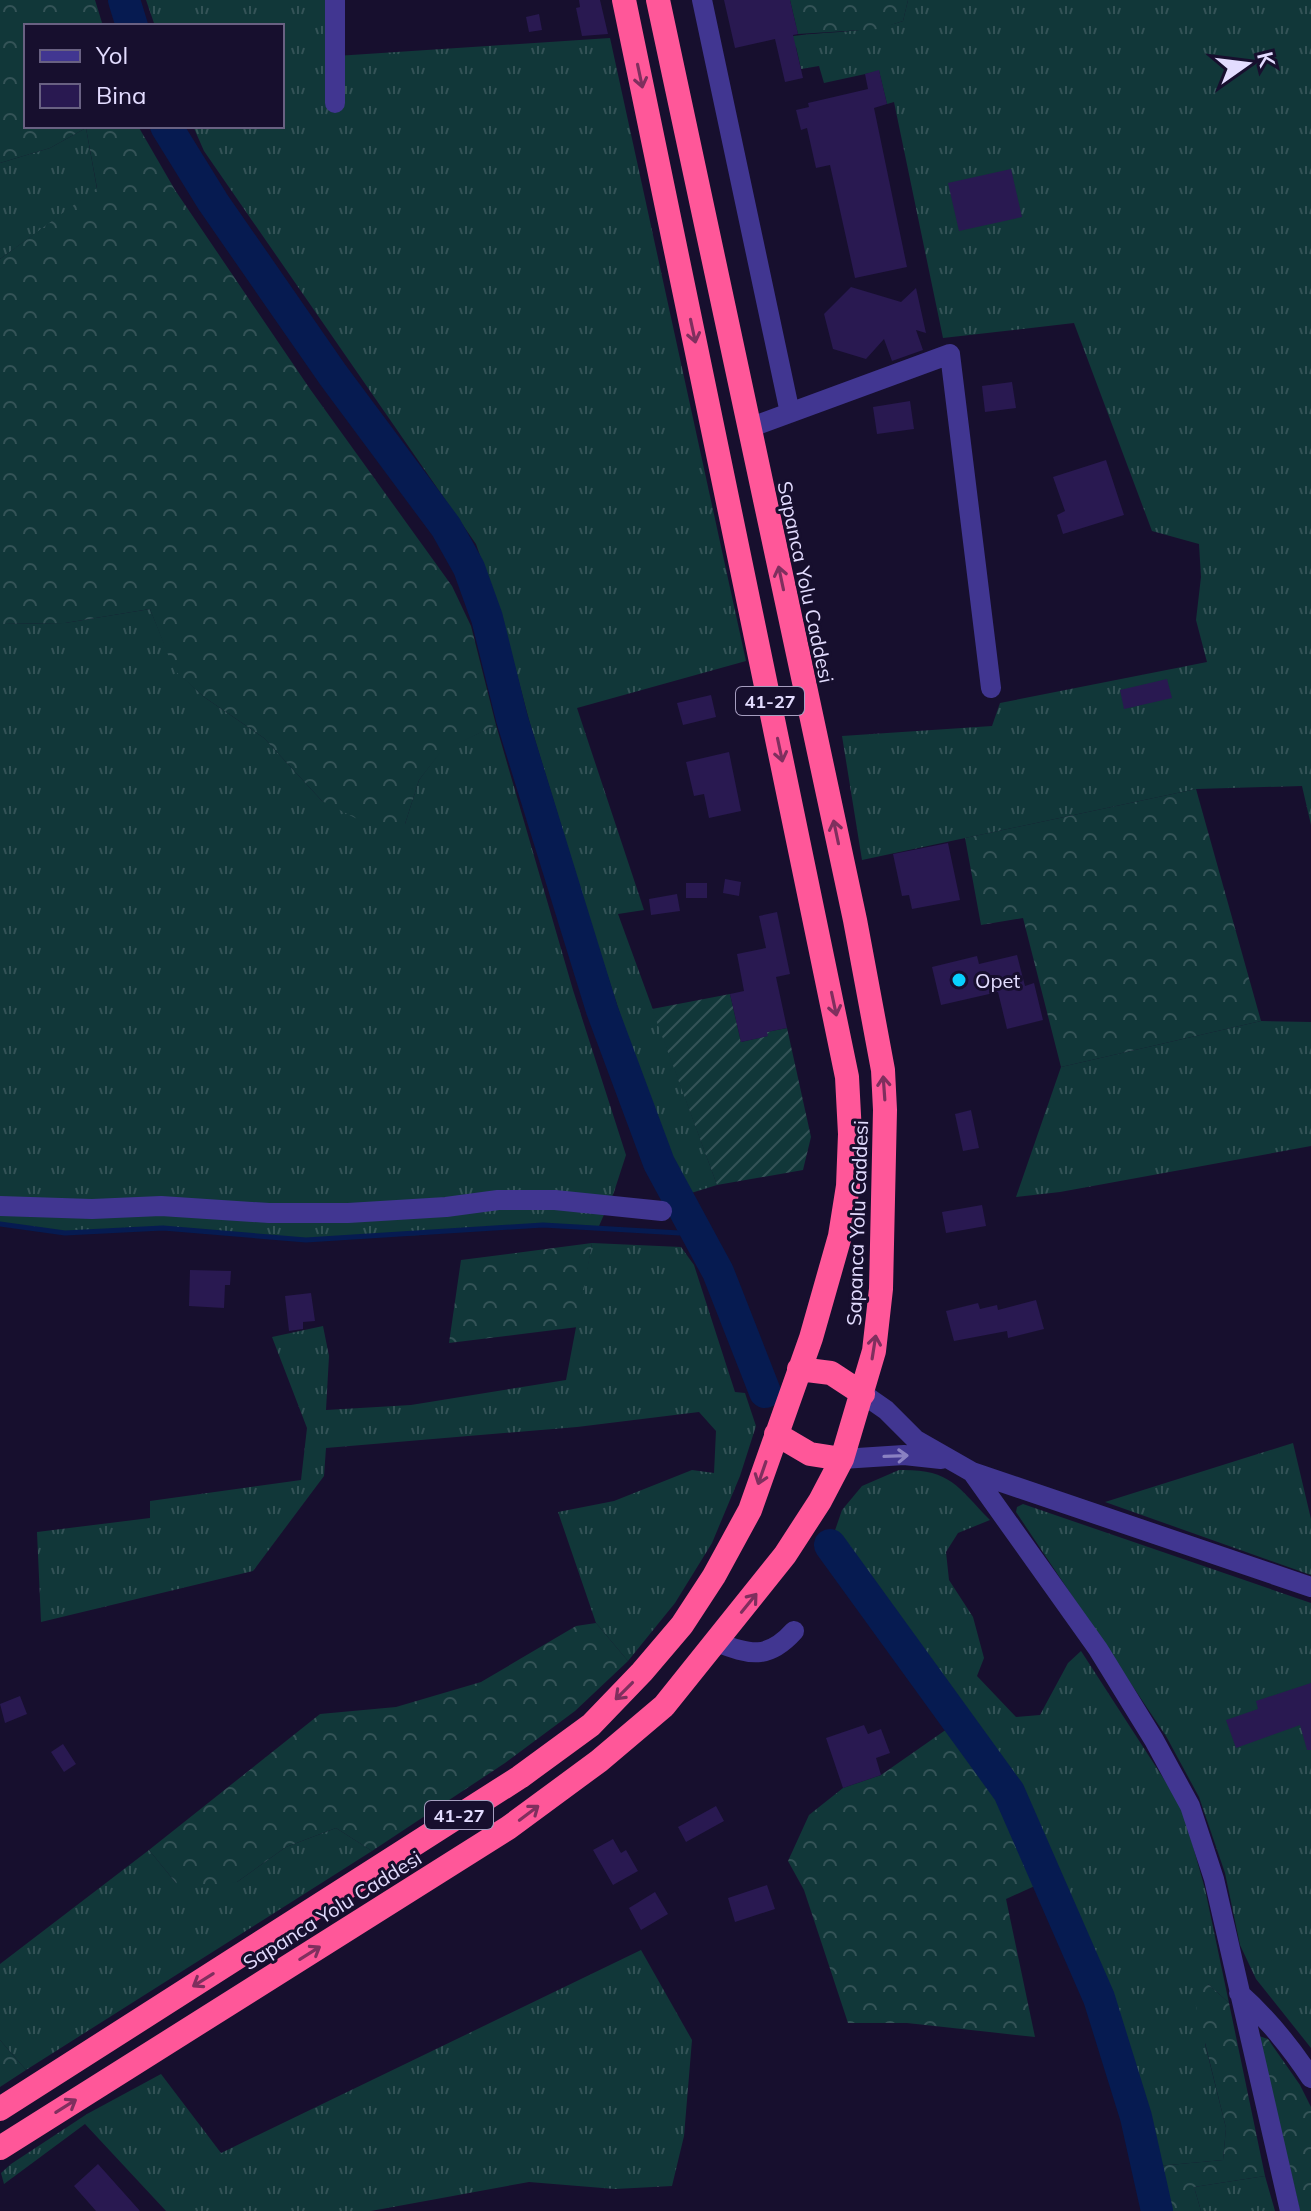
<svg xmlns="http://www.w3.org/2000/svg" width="1311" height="2211" font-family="Mulish,sans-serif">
	<defs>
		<pattern id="grass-tufts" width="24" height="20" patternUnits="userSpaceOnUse" patternTransform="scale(2)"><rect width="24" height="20" fill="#113739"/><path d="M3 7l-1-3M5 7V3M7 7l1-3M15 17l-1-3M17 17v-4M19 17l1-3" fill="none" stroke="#345357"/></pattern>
		<pattern id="forest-crowns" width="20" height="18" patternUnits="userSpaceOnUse" patternTransform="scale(2)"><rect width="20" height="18" fill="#113739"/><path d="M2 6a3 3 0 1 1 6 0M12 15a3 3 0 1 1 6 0" fill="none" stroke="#345357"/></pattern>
		<pattern id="garden-furrows" width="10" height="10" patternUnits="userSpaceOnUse" patternTransform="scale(2)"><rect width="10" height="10" fill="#113739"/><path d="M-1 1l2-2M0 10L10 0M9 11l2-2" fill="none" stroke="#345357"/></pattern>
	</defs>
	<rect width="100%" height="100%" fill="#170f2e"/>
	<path fill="url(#grass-tufts)" d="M146,0H335L336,56L610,38L746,661L577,708L644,910L618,914L717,1185L688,1194L643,1084L597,943L529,720L502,618L476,544L204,151L193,126H282V26H155Z
		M908,0H1311V825L1302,786L1196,789L862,860L842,736L992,726L1000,703L1207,662L1196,620L1201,577L1199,544L1152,531L1074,323L943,338L894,102L887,104L879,71L824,83L819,66L801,69L796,47L776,39C818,30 862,35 903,21Z
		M86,128L97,189L0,259V163L50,148Z
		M150,609L175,670L204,697L264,738L322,801L405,824L419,780L441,751L496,725L573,990L626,1155L614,1192L599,1226H498L420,1235L306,1240L163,1228L65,1233L0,1224V624L65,623Z
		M1261,1021L1311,1022V1146L1060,1192L1016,1197L1061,1067Z
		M592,1243L681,1247L694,1265L735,1392L745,1393L756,1426L740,1476L712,1543L675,1603L628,1661L596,1623L558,1512L614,1501L692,1470L714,1473L716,1431L699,1412L577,1427L326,1448L324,1476L253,1571L41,1622L37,1532L150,1518V1501L301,1480L307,1428L272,1337L323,1326L329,1356L326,1410L411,1405L566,1380Z
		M1293,1443L1311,1519V1575L1105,1502Z
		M899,1470C950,1469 956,1485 990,1520L958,1533L946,1552L949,1580L973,1617L984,1658L977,1676L1016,1717L1040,1715L1068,1663L1081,1651L1182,1807L1205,1889L1229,2003L1208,1984L1205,2044L1226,2128L1223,2160L1147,2167L1136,2117L1099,1998L1009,1792L830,1545L842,1510L862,1486Z
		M1023,1504L1311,1603V2048L1256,1979L1240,1945L1225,1873L1199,1797L1166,1736L1016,1512L1017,1507Z
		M336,1828L372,1851L26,2070L0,2040V1964L149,1850L176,1883L237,1882L286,1847Z
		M641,1950L692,2040L684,2136L672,2186L615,2189L529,2182L371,2211H166L85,2124L4,2184L1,2173L11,2164L87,2114L161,2074L221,2153Z
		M1265,2176L1275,2211H1201L1194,2187Z"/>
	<path fill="url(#forest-crowns)" d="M0,0H95L103,26H26V126H138L175,190L310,389L452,586L471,626L496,725L441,752L419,780L405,824H367L322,801L264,738L204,697L174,670L150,609L65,623L0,624V259L97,188L86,128L50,148L0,163Z
		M790,0H908L903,21L879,29L798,34Z
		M1196,789L1261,1021L1061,1067L1023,918L981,925L965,838Z
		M592,1243L578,1327L449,1343L461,1260Z
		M596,1623L628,1661L575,1711L505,1763L372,1851L336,1828L286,1847L237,1882L200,1888L176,1883L149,1850L320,1714L396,1707L481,1682L576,1626Z
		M957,1722L1009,1792L1048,1880L1006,1899L1035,2037L907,2023H848L804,1890L788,1861L809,1815L843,1788L881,1775Z
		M1208,1984L1229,2003L1265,2176L1194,2187L1201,2211H1157L1147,2167L1223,2160L1226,2128L1193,1994Z
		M1259,2036L1268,2039L1300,2085L1311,2107V2211H1300Z
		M0,2040L26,2070L0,2087Z"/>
	<path fill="url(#garden-furrows)" d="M730,994L741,1042L767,1036V1032L787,1028L811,1137L803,1170L717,1185L652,1009Z"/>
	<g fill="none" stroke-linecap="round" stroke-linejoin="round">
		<path stroke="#061b51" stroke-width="5" d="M0,1224L65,1233L163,1228L306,1240L543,1225L697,1234"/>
		<path stroke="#061b51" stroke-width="32" d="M124,0L132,26
			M166,126L213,202L333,375L446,527L469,568L487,618L512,719L602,1010L659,1163L718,1272L765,1392
			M830,1545L1009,1792L1099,1998L1136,2117L1157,2211"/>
	</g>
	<path fill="#291951" d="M579,0H600L608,34L582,36L576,8L580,7Z
		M724,0H790L798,34L793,35L803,78L785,82L775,39L735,48Z
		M539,14L542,30L529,32L526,17Z
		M879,70L887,104L874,108L907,267L855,278L830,165L816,168L807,128L801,130L796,110L809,107L808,103L868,89L865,74Z
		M1011,169L1022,217L959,231L948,183Z
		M851,287L901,302L916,288L926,333L916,330L923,350L892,361L884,339L866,359L833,349L824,314Z
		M1012,382L1016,408L985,412L982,386Z
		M910,401L914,429L877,434L873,407Z
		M1106,460L1124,515L1063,534L1057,515L1065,511L1053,477Z
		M1167,679L1172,698L1124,709L1120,690Z
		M711,695L716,717L683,725L677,703Z
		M729,752L741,811L709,818L704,794L694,796L686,762Z
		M948,843L960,900L912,909L909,895L902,896L893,854Z
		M725,879L741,882L739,896L723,893Z
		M686,883H707V898H686Z
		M677,894L680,911L651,915L649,899Z
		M777,912L790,974L776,977L787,1028L767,1032L768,1036L741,1042L730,994L744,991L737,954L766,948L759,916Z
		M1017,955L1025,986L1034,983L1043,1020L1007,1029L998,992L941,1005L932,967L977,956L979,964Z
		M971,1110L979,1148L963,1151L955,1114Z
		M982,1205L986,1226L946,1233L942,1212Z
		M190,1270L231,1271L230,1285H225L224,1308L189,1306Z
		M311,1293L315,1321L303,1322V1329L289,1331L285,1296Z
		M1036,1300L1044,1329L1008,1338L1007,1331L954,1341L946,1311L978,1303L980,1309L997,1305L998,1310Z
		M1311,1683V1750H1307L1300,1725L1236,1748L1226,1720L1258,1709L1256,1701Z
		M20,1696L27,1714L5,1723L0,1704Z
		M864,1725L868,1734L881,1729L890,1753L876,1758L881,1775L843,1788L826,1738Z
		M63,1744L76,1764L64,1772L51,1752Z
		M716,1806L724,1821L686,1842L678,1827Z
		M613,1839L621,1853L626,1850L638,1871L613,1885L593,1850Z
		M767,1885L775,1909L735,1922L728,1898Z
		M655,1892L668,1914L641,1930L629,1908Z
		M98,2164L140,2211H96L74,2186Z"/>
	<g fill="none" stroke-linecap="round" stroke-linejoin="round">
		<path stroke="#413691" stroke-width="20" d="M335,0V103
			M702,0L790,413
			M749,428L950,354L991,688
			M0,1206L92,1209L161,1206L269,1213H348L446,1207L498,1200H555L662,1211
			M863,1394L886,1410L916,1440L972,1472L1311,1587
			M842,1459L904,1455L941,1459
			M972,1472L1098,1649L1154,1740L1190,1806L1214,1879L1290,2211
			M716,1642C750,1655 768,1660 794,1631
			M1239,1993C1267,2018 1290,2046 1311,2078"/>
		<path stroke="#ff5799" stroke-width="24" d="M799,1369L831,1373L863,1394
			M776,1434L810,1454L842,1459
			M0,2109L520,1777L591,1725L642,1672L682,1625L714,1576L750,1510L811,1338L840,1236L848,1186L850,1134L847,1077L624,0
			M0,2148L508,1828L599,1761L664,1706L785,1555L820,1501L842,1459L874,1351L881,1289L885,1110L883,1070L855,920L658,0"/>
	</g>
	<defs><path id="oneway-shaft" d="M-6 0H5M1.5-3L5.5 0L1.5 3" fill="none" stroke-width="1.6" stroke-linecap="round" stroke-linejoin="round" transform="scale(2)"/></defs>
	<g stroke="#7f2f5e">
		<use href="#oneway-shaft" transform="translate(640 76) rotate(78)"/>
		<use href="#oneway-shaft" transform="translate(693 331) rotate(78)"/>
		<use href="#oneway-shaft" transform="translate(781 578) rotate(-102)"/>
		<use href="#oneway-shaft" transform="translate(780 750) rotate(78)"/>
		<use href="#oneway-shaft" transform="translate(836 832) rotate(-102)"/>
		<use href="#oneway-shaft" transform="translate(834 1004) rotate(78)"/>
		<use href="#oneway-shaft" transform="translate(884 1088) rotate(-94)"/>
		<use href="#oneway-shaft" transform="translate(874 1347) rotate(-81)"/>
		<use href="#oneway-shaft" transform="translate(762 1473) rotate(109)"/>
		<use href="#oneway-shaft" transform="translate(749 1603) rotate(-51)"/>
		<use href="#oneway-shaft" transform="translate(624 1691) rotate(135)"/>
		<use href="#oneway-shaft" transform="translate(529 1813) rotate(-37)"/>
		<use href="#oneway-shaft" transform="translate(310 1953) rotate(-32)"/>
		<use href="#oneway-shaft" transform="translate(203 1980) rotate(148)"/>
		<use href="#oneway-shaft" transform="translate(66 2106) rotate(-32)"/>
	</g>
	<use stroke="#8a81c2" href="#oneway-shaft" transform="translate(896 1456) rotate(-2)"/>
	<circle fill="#08d1ff" stroke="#170f2e" stroke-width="3" cx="959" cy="980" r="8"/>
	<g text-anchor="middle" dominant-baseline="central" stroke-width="6" stroke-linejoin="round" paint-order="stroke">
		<g fill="#170f2e" stroke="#a69ec0" stroke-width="2">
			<rect x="736" y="687" width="68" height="28" rx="6"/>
			<rect x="425" y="1801" width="68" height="28" rx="6"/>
		</g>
		<g font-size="18" font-weight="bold" fill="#e3dcff">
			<text x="770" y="701">41-27</text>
			<text x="459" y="1815">41-27</text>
		</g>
		<g font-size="20" fill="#e3dcff" stroke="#170f2e">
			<text transform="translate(806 582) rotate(78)">Sapanca Yolu Caddesi</text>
			<text transform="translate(857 1223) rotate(-88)">Sapanca Yolu Caddesi</text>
			<text transform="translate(332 1910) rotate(-32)">Sapanca Yolu Caddesi</text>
		</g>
		<g font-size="20" fill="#e3dcff" stroke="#170f2e" text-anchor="start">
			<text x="975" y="980">Opet</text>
		</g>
	</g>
	<rect x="24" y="24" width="260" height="104" fill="#170f2e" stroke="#696182" stroke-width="2"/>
	<rect x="40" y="50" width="40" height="12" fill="#413691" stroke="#696182" stroke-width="2"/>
	<text x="96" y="64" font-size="24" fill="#e3dcff">Yol</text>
	<rect x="40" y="84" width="40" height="24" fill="#291951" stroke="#696182" stroke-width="2"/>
	<text x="96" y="104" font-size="24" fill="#e3dcff">Bina</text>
	<g transform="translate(1247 64) rotate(76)" stroke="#170f2e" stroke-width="6" paint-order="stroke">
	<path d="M0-6L14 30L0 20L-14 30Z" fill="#e3dcff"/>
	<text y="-12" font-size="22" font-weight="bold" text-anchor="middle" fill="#e3dcff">K</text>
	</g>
</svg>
